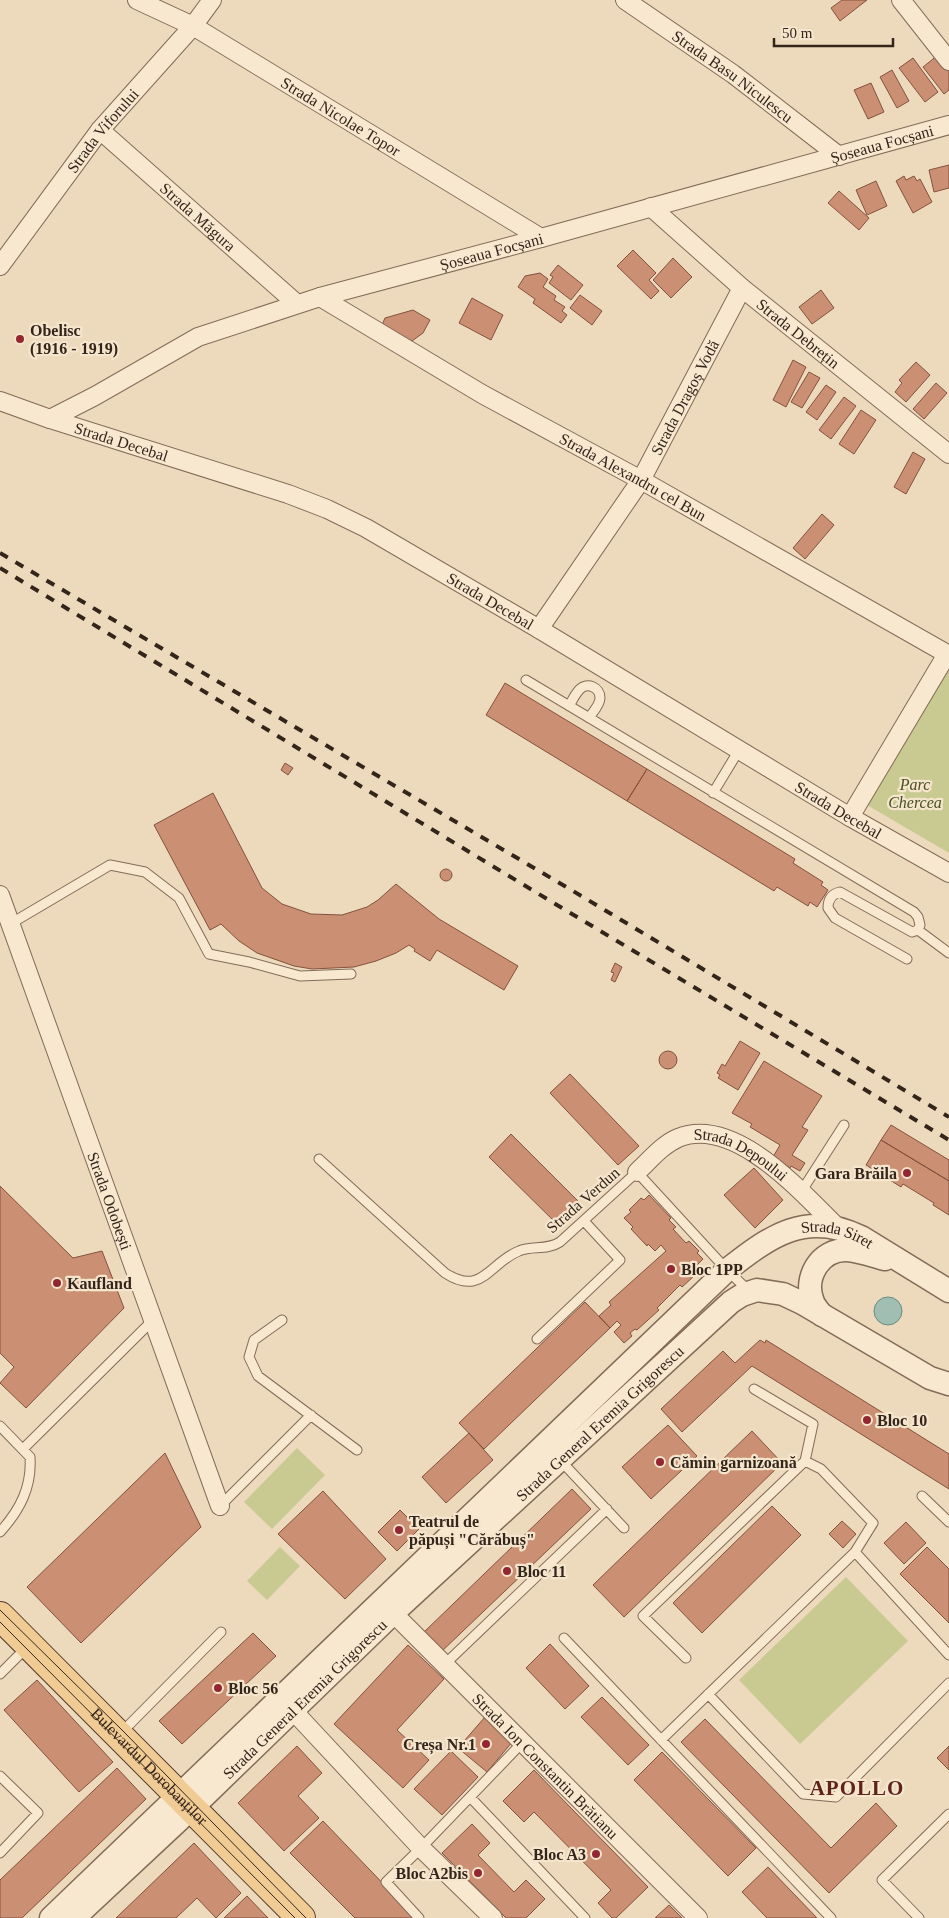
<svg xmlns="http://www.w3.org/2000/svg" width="949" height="1918" font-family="Georgia,serif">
	<rect width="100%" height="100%" fill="#eddabd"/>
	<path fill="#c9ca92" d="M948,668H949V853L867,805Z
		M297,1448L325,1475L272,1529L244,1502Z
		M280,1547L300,1566L267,1600L247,1581Z
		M846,1577L908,1641L800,1744L739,1680Z"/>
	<path fill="#a1beb3" stroke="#698b7f" d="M874 1311a14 14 0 1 1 28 0a14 14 0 1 1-28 0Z"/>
	<path fill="#cb8f73" stroke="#83523d" d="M842,0H867L840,21L831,8Z
		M938,55L949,69V90L944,94L923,67Z
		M913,58L938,92L925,102L899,68Z
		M892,70L909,101L897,108L880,77Z
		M871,83L884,112L868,119L854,90Z
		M949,165V188L934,192L929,170Z
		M904,176L906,180L914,176L917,181L920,179L932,202L913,213L896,181Z
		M876,181L887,206L867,215L856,190Z
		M839,191L869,218L859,230L828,203Z
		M633,250L656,273L649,280L659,291L651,299L617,266Z
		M673,258L692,277L671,298L653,280Z
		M558,265L583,285L571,300L549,283L553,277L550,275Z
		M540,273L548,279L543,287L556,296L554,300L565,307L562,311L567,315L561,323L533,303L535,299L518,287L525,276Z
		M821,290L834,308L812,324L799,307Z
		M580,295L602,311L592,325L570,308Z
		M472,298L503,315L491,340L459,323Z
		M413,310L430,320L423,333L412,341L382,325L385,318Z
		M793,360L806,367L786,407L773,400Z
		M916,362L930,375L906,402L895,392L902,383L899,380Z
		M809,372L820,378L802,408L791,402Z
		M936,383L947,393L924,419L913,409Z
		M826,385L836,392L817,420L806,412Z
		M844,397L856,406L831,439L819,430Z
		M861,410L876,420L854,454L839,444Z
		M913,452L925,459L906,494L894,487Z
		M822,514L834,525L805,559L793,548Z
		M505,683L647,769L627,801L486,715Z
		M285,763L293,768L288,775L281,770Z
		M647,769L795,859L793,863L823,882L821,885L828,890L817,907L810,902L808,906L777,887L774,891L627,801Z
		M213,793L262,888L282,904L311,914L342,915L367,907L378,900L396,884L439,919L518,966L504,990L437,950L430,961L414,951L415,949L409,945L396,953L376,961L354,967L312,969L294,966L257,953L239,941L221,924L210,930L154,825Z
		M440 875a6 6 0 1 1 12 0a6 6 0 1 1-12 0Z
		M615,963L622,967L615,982L611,980L614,973L611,972Z
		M740,1041L760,1053L738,1090L718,1078L720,1075L717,1073L722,1064L725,1066Z
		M659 1060a9 9 0 1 1 18 0a9 9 0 1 1-18 0Z
		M764,1061L822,1096L802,1127L808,1130L792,1155L805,1163L800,1171L791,1166L790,1168L773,1157L780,1145L750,1127L752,1124L732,1113Z
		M570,1074L639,1146L618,1165L550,1093Z
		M891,1125L949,1160V1181L881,1140Z
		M511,1134L581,1204L559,1226L489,1157Z
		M881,1140L949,1181V1215L933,1205L934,1203L903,1184L901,1187L866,1165Z
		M754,1168L783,1200L755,1228L724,1195Z
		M0,1186L73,1258L102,1251L124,1308L26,1408L0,1383L14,1367L0,1353Z
		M649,1195L671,1218L669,1220L676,1227L673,1229L686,1243L689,1241L699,1251L697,1253L703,1259L694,1268L696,1270L691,1275L693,1277L682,1287L680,1285L657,1308L659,1310L637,1330L635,1329L630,1333L632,1336L624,1343L614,1332L621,1325L617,1321L610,1328L599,1316L611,1305L609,1302L666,1251L661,1245L655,1251L648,1244L647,1246L631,1229L633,1227L624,1218L631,1212L629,1210L641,1198L644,1200Z
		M585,1302L610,1328L484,1449L459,1423Z
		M760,1340L765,1343L766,1340L949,1454V1489L752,1366L682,1432L661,1409L723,1351L735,1363Z
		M668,1425L697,1456L651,1499L622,1467Z
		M752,1431L782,1463L624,1617L593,1585Z
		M469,1433L493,1460L446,1503L422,1477Z
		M165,1453L201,1527L81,1643L27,1587Z
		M572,1489L591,1509L441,1652L423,1633Z
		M323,1491L386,1559L345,1599L278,1534Z
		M772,1506L801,1535L702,1633L673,1603Z
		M400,1510L419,1529L397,1551L378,1532Z
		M842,1521L856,1534L843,1548L829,1534Z
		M906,1522L926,1543L904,1564L884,1543Z
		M927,1547L949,1569V1623L900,1574Z
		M253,1633L276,1656L182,1744L159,1721Z
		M550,1644L589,1686L565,1709L526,1668Z
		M408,1645L444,1679L397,1730L429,1760L403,1788L334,1724Z
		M37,1680L113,1762L79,1792L4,1710Z
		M602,1697L649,1745L628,1765L581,1717Z
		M485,1717L513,1741L487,1772L458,1748Z
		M705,1719L831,1848L876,1803L897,1826L829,1893L681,1742Z
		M297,1746L322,1773L298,1796L319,1818L284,1851L238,1803Z
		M949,1746V1770L937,1758Z
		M451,1751L478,1777L442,1815L414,1789Z
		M662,1752L756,1848L728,1876L634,1780Z
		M117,1768L146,1799L22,1918H0V1880Z
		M534,1770L648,1887L616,1918H612L598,1903L611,1890L534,1812L524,1822L503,1801Z
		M323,1821L416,1918H355L290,1853Z
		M472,1824L490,1843L478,1855L514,1892L526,1880L545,1899L526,1918H506L442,1853Z
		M194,1843L241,1893L216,1918L197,1898L176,1918H116Z
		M768,1867L817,1918H767L742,1892Z
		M247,1896L268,1918H224Z
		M669,1905L682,1918H655Z"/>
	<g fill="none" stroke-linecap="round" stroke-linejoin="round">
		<defs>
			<path id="service" d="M526,680L914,912L918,917L920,925L918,930L912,932L840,892C831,894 828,900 828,908L835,918L907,959
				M569,706C572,701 575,694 580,689C587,682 600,687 600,698C600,705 592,713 589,718
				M713,793L739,750
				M10,924L110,865L145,872L179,898L209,954L249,962L300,976L351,974
				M918,930L949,953
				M319,1159L445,1273C482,1297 489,1263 519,1251C532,1245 546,1251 560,1242L637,1172L727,1270L750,1292
				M801,1192L844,1125
				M282,1320L254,1340L249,1357L258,1376L357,1450
				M537,1339L620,1260L584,1221
				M0,1426L30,1457C32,1487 20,1510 0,1532
				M23,1449L152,1321
				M560,1460L624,1528
				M922,1496L949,1522
				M220,1506L311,1415
				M855,1552L949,1655
				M564,1638L831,1918
				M686,1658L643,1616L805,1461L813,1424L754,1389
				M444,1665L607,1509
				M0,1674L27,1647
				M708,1694L803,1794L836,1797L949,1683
				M121,1733L221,1632
				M661,1740L855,1552L873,1523L821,1469L805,1461
				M0,1776L38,1813L0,1853
				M470,1797L585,1918
				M419,1918L386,1882L421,1848L522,1743
				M919,1918L882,1880L949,1814"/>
			<g id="minor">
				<path id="s1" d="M137,0L193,26L541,238"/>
				<path id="s2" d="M625,0L733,74L839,156"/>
				<path d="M901,0L949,61"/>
				<path id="s3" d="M100,130L297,304"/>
				<path id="s4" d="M651,207L742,288L949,454"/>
				<path id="s5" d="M0,266L100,130L193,26L212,0"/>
				<path id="s6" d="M320,297L482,394L641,480L949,655"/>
				<path id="s7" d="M0,401L50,419L288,494L327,509L366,528L539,629L850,817L949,873"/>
				<path id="s8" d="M50,419L95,396L198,337L320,297L541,238L949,125"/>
				<path id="s9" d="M539,629L641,480L742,288"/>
				<path d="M850,817L947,654"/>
				<path id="s10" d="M0,895L220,1506"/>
				<path id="s11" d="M637,1172C650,1160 662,1145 678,1138C735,1115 802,1193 837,1227"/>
				<path id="s12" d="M393,1613L698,1918"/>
				<path d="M285,1702L421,1848L493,1918"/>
			</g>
			<g id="tertiary">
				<path d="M822,1315C819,1311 815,1307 813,1302C803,1278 820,1249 847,1250C860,1251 873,1256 885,1259"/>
				<path id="s13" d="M51,1918L727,1270C770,1236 806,1210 861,1237L949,1291"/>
				<path id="s14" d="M74,1918L194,1806L393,1613L731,1302L742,1295L757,1290L783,1294L802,1303L930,1378L949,1384"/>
			</g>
			<g id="primary">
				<path id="s15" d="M0,1616L301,1918"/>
			</g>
		</defs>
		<use href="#service" stroke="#846b57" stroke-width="11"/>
		<use href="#minor" stroke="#846b57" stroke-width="20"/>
		<use href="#tertiary" stroke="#846b57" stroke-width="25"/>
		<use href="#primary" stroke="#523a2b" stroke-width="30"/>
		<use href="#service" stroke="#f8e8d0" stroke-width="9"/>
		<use href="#minor" stroke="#f8e8d0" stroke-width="18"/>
		<use href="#tertiary" stroke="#f8e8d0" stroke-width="22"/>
		<use href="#primary" stroke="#f1cb94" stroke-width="28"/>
		<path stroke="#34251b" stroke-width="1" d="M0,1610L123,1731L306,1918
			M0,1622L295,1918"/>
		<path stroke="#34251b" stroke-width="4" stroke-dasharray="9 9" stroke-linecap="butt" d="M0,553L568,888L949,1117
			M0,568L552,902L949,1140"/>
	</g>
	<g fill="#922732" stroke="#f4e5cc" stroke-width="2">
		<circle cx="20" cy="339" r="5"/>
		<circle cx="907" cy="1173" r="5"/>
		<circle cx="671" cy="1269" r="5"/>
		<circle cx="57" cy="1283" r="5"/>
		<circle cx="867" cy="1420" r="5"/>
		<circle cx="660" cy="1462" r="5"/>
		<circle cx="399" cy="1530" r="5"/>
		<circle cx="507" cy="1571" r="5"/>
		<circle cx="218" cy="1688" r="5"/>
		<circle cx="486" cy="1744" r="5"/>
		<circle cx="596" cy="1854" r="5"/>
		<circle cx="478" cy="1873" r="5"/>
	</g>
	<g text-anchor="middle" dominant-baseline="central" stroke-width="4.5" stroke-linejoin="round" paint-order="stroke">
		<g font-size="16" fill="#34251b" stroke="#f4e5cc">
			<text stroke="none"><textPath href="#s2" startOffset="132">Strada Basu Niculescu</textPath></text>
			<text stroke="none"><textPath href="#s1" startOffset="235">Strada Nicolae Topor</textPath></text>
			<text stroke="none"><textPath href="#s5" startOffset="170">Strada Viforului</textPath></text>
			<text stroke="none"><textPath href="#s8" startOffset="880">Șoseaua Focșani</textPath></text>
			<text stroke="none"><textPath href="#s3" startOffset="131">Strada Măgura</textPath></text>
			<text stroke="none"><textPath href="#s8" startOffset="475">Șoseaua Focșani</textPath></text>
			<text stroke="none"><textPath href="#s4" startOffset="194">Strada Debrețin</textPath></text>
			<text stroke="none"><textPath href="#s9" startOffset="274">Strada Dragoș Vodă</textPath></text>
			<text stroke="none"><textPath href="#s7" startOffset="128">Strada Decebal</textPath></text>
			<text stroke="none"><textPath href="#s6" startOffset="361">Strada Alexandru cel Bun</textPath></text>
			<text stroke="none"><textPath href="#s7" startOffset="532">Strada Decebal</textPath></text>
			<text stroke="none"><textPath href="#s7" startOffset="938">Strada Decebal</textPath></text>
			<text stroke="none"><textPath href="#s11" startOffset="122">Strada Depoului</textPath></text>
			<text transform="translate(583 1200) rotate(-41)">Strada Verdun</text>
			<text stroke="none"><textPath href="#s10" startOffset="325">Strada Odobești</textPath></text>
			<text stroke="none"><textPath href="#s13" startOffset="1060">Strada Siret</textPath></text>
			<text stroke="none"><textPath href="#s14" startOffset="722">Strada General Eremia Grigorescu</textPath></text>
			<text stroke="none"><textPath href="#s14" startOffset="318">Strada General Eremia Grigorescu</textPath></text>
			<text stroke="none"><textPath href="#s12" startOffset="216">Strada Ion Constantin Brătianu</textPath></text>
			<text stroke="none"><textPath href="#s15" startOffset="212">Bulevardul Dorobanților</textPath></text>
		</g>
		<g font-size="16" font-weight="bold" fill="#34251b" stroke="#f4e5cc" text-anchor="start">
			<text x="30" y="330">Obelisc<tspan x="30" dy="18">(1916 - 1919)</tspan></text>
			<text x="897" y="1173" text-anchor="end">Gara Brăila</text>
			<text x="681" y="1269">Bloc 1PP</text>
			<text x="67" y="1283">Kaufland</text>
			<text x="877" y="1420">Bloc 10</text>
			<text x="670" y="1462">Cămin garnizoană</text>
			<text x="409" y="1521">Teatrul de<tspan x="409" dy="18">păpuși "Cărăbuș"</tspan></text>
			<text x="517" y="1571">Bloc 11</text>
			<text x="228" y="1688">Bloc 56</text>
			<text x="476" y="1744" text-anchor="end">Creșa Nr.1</text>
			<text x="586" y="1854" text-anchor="end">Bloc A3</text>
			<text x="468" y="1873" text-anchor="end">Bloc A2bis</text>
		</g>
		<g font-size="16" font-style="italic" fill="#495022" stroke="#f4e5cc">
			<text x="915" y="784">Parc<tspan x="915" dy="18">Chercea</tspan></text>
		</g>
		<g font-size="21" font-weight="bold" letter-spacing="1" fill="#60231b" stroke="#f4e5cc">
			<text x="857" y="1788">APOLLO</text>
		</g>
	</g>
	<path d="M774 38v8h119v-8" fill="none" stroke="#34251b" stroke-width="2.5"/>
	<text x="782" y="38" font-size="15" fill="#34251b" stroke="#f4e5cc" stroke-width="4" paint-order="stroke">50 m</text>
</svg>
